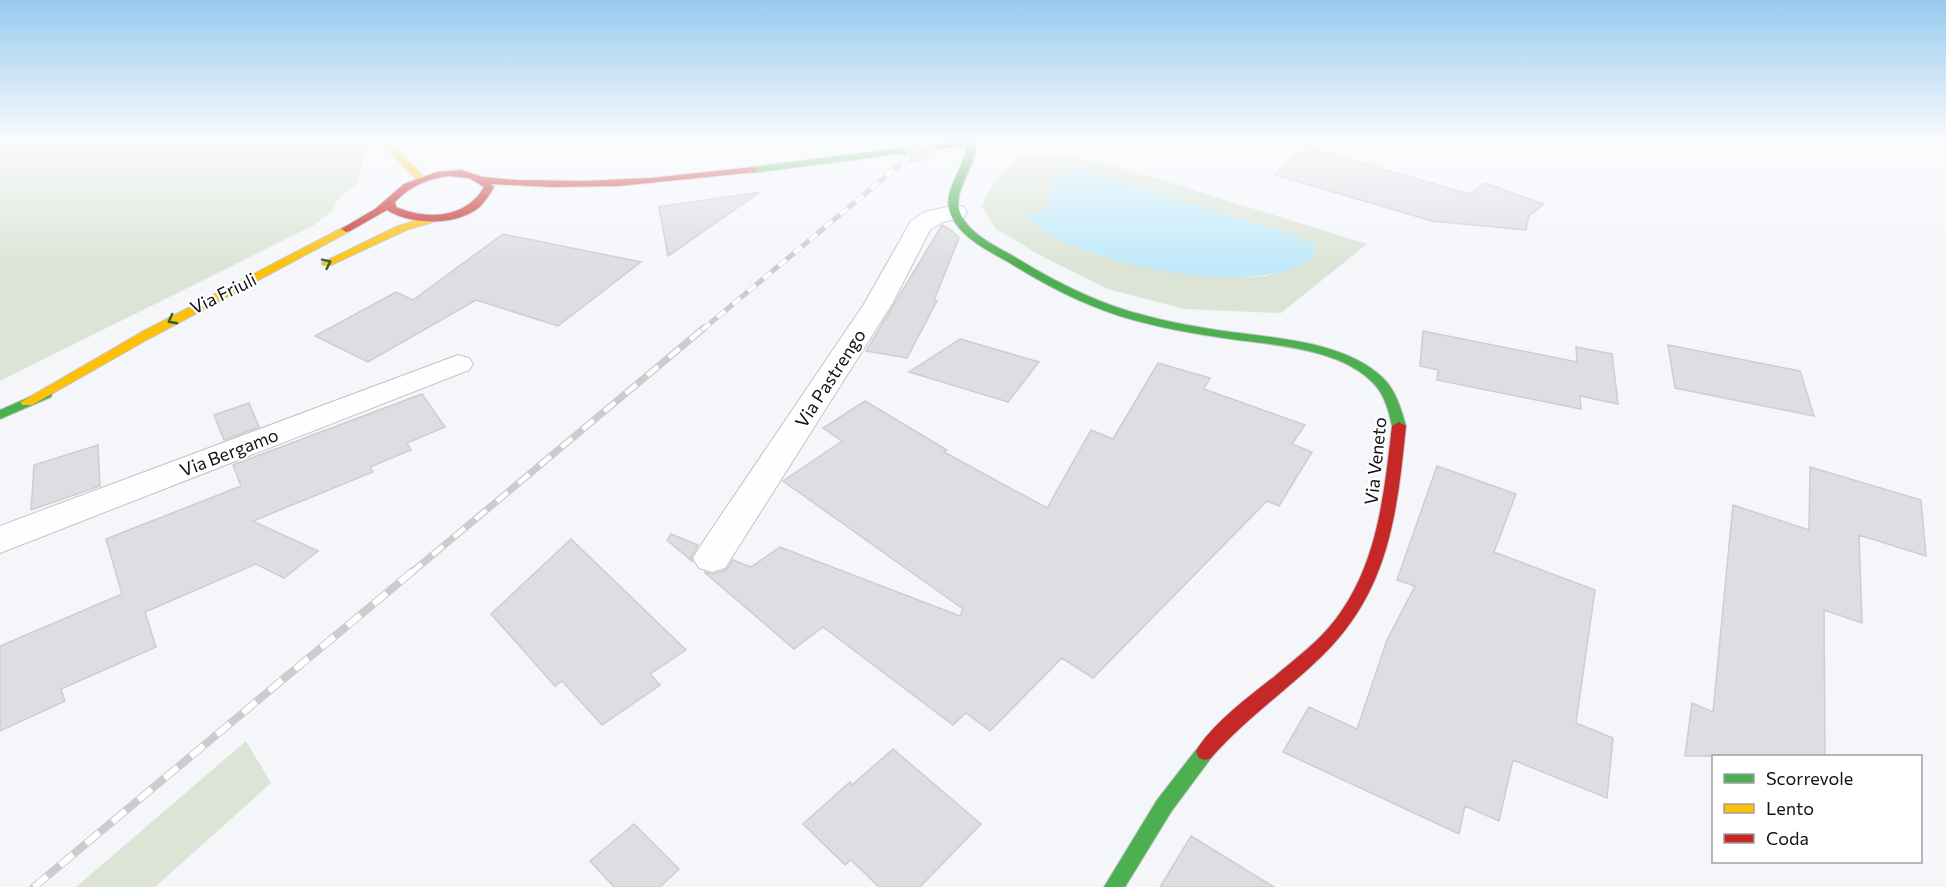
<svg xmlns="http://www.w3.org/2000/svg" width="1946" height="887" font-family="Commissioner,sans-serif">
	<rect width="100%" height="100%" fill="#f4f6fa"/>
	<path fill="#dce4d6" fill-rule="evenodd" d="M0,142H361L367,146L357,184L339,198L332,211L314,225L0,381Z
		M1028,152L1057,159L1066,155L1129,170L1367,244L1281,313L1185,309L1108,289L1045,258L996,229L982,207C989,184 1009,165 1028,152ZM1079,169L1305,239L1298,267L1266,276L1247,277L1174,271L1063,241L1044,232L1027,214L1047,209L1051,186Z
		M246,741L271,783L155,887H76Z"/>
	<path fill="#c0eaf9" d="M1079,169L1297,236L1312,244L1316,250C1312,261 1302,265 1292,269C1230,291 1102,265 1046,233C1038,228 1032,221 1026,214L1047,209C1049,188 1053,170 1079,169Z"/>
	<path fill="#dcdee1" stroke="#ccced1" stroke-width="1.5" d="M1306,147L1470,194L1485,183L1544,204L1529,216L1526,230L1432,221L1275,175Z
		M760,192L668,256L659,207Z
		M942,225L951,230L959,238L934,300L937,301L907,358L866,351Z
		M503,234L641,262L558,326L476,300L368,362L315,336L396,292L413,300Z
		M1423,331L1577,362L1576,347L1612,354L1618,404L1580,396L1581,409L1437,380L1438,370L1420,366Z
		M960,339L1039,362L1008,402L909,372Z
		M1668,345L1800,371L1814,416L1675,388Z
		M1158,363L1210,378L1204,389L1305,425L1292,444L1312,452L1279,506L1267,501L1093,678L1062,658L990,731L966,713L953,725L823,627L794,649L704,572L713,574L726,570L733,560L751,567L780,547L960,616L963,609L783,481L842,441L823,428L865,401L947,450L944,452L1047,508L1091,430L1113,439Z
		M422,394L445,427L407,443L411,450L370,467L373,472L253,521L318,551L284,578L256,564L145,612L156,647L61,689L65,701L0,731V646L122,594L106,539L241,486L233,465Z
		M249,403L259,427L224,440L214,415Z
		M98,445L100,486L31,510L34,465Z
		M1437,466L1516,494L1494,552L1595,590L1576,723L1613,738L1607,798L1513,760L1499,821L1465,806L1459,834L1283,752L1309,707L1357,729L1387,640L1415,586L1397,580Z
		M1810,467L1921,500L1926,556L1859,535L1862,623L1824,610L1825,756H1685L1692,703L1713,712L1733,505L1809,530Z
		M671,534L698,545L691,557L693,562L667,540Z
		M571,539L686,650L650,674L660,685L602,725L562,681L555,686L491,614Z
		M893,749L981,824L920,887H879L851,860L845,865L803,824L850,782L852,785Z
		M634,824L679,869L660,887H614L590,861Z
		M1191,836L1274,887H1160Z"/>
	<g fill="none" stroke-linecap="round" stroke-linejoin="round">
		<path stroke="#d2d4d8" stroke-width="26" stroke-dasharray="26 13" stroke-linecap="butt" d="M902,151L938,146"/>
		<defs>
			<path id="street" d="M955,205L964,207L967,212L964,217L943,222L930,230L892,304L725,568L712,572L699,568L693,558L699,548L864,304L911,221L925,212Z
				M458,355L469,358L473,364L469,370L0,553V526Z"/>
			<path id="fast" d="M967,142H977C977,167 950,191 961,215C971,236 1000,248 1018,259C1059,284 1101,305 1147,316C1172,323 1198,327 1223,331C1273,338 1344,341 1382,377C1396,390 1401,409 1406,426L1404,429H1394L1392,426C1389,412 1385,396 1375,385C1340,346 1266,345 1217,337C1190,333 1164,328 1137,321C1092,309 1050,288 1010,263C989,251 961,238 951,215C940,191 967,167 967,142Z
				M902,148L905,149V153L753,173L748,170L753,167Z
				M46,390L52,394L51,397L0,419V410Z
				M1205,744L1211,746L1214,752L1211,758L1171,812L1125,887H1104L1157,800L1199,746Z"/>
			<path id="slow" d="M381,142H391L425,178V182H419Z
				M429,217L433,218V222L406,230L331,265H323L322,263L398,226Z
				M346,226L351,229L350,231L150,338L32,405H22L21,402L142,332Z"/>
			<path id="jam" d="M949,142H977L972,145L938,149L933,146Z
				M753,167L758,170L756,172L618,186L551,187L491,184L494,187C489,195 485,203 477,209C453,226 411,225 387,210L350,231L346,232L341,229L375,209L404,184L437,172L461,170L483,177L517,180L584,181L652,178ZM449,176L469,178L484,187C466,219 426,220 396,207L395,202C410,186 427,179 449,176Z
				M1399,422L1406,426C1397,514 1389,591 1322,656C1286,691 1245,719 1211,758L1205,760L1199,758L1196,752C1208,727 1252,694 1275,676C1295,659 1318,642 1335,620C1378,564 1384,494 1392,426Z"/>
		</defs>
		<use href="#street" stroke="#c2c4c8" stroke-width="2"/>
		<use href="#fast" stroke="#c2c4c8" stroke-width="2"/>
		<use href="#slow" stroke="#c2c4c8" stroke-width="2"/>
		<use href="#jam" stroke="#c2c4c8" stroke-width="2"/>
		<use href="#street" fill="#fdfefe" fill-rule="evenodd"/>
		<use href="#fast" fill="#4caf50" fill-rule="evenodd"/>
		<use href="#slow" fill="#ffc107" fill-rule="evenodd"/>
		<use href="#jam" fill="#c62828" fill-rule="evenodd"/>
		<defs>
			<path id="rail-far2" d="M702,330L927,142"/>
			<path id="rail-far1" d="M411,573L704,328"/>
			<path id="rail" d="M34,887L413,571"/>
		</defs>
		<use href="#rail-far2" stroke="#cbccce" stroke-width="5"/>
		<use href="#rail-far1" stroke="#cbccce" stroke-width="7"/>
		<use href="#rail" stroke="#cbccce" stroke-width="8"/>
		<use href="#rail-far2" stroke="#fff" stroke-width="4" stroke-dasharray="10" stroke-linecap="butt"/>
		<use href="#rail-far1" stroke="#fff" stroke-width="4.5" stroke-dasharray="14" stroke-linecap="butt"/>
		<use href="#rail" stroke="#fff" stroke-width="6" stroke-dasharray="17" stroke-linecap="butt"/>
	</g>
	<defs><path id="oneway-chevron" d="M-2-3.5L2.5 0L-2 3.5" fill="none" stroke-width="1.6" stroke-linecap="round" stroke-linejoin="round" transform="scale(1.5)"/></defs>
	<g stroke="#2e6032">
		<use href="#oneway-chevron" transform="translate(327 263) rotate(-26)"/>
		<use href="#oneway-chevron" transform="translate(172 320) rotate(152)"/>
	</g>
	<linearGradient id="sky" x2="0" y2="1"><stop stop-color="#98caef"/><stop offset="0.53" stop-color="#fafbfd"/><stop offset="1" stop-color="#fafbfd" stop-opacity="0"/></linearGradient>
	<rect width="1946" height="266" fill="url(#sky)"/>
	<g text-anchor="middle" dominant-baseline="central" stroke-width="4.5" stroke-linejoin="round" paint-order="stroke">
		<g font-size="18" fill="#101215" stroke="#fff">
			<text transform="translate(223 293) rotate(-26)">Via Friuli</text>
			<text transform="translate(830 378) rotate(-57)">Via Pastrengo</text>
			<text transform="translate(229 452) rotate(-21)">Via Bergamo</text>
			<text transform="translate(1375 461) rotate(-84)">Via Veneto</text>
		</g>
	</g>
	<rect x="1712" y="755" width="210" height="108" fill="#ffffff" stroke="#9fa0a1" stroke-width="1.5"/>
	<rect x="1724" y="774" width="30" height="9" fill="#4caf50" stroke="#9fa0a1" stroke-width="1.5"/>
	<text x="1766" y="785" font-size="18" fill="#101215">Scorrevole</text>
	<rect x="1724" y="804" width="30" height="9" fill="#ffc107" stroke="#9fa0a1" stroke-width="1.5"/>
	<text x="1766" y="815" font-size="18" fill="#101215">Lento</text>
	<rect x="1724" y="834" width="30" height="9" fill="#c62828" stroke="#9fa0a1" stroke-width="1.5"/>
	<text x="1766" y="845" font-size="18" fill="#101215">Coda</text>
</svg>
